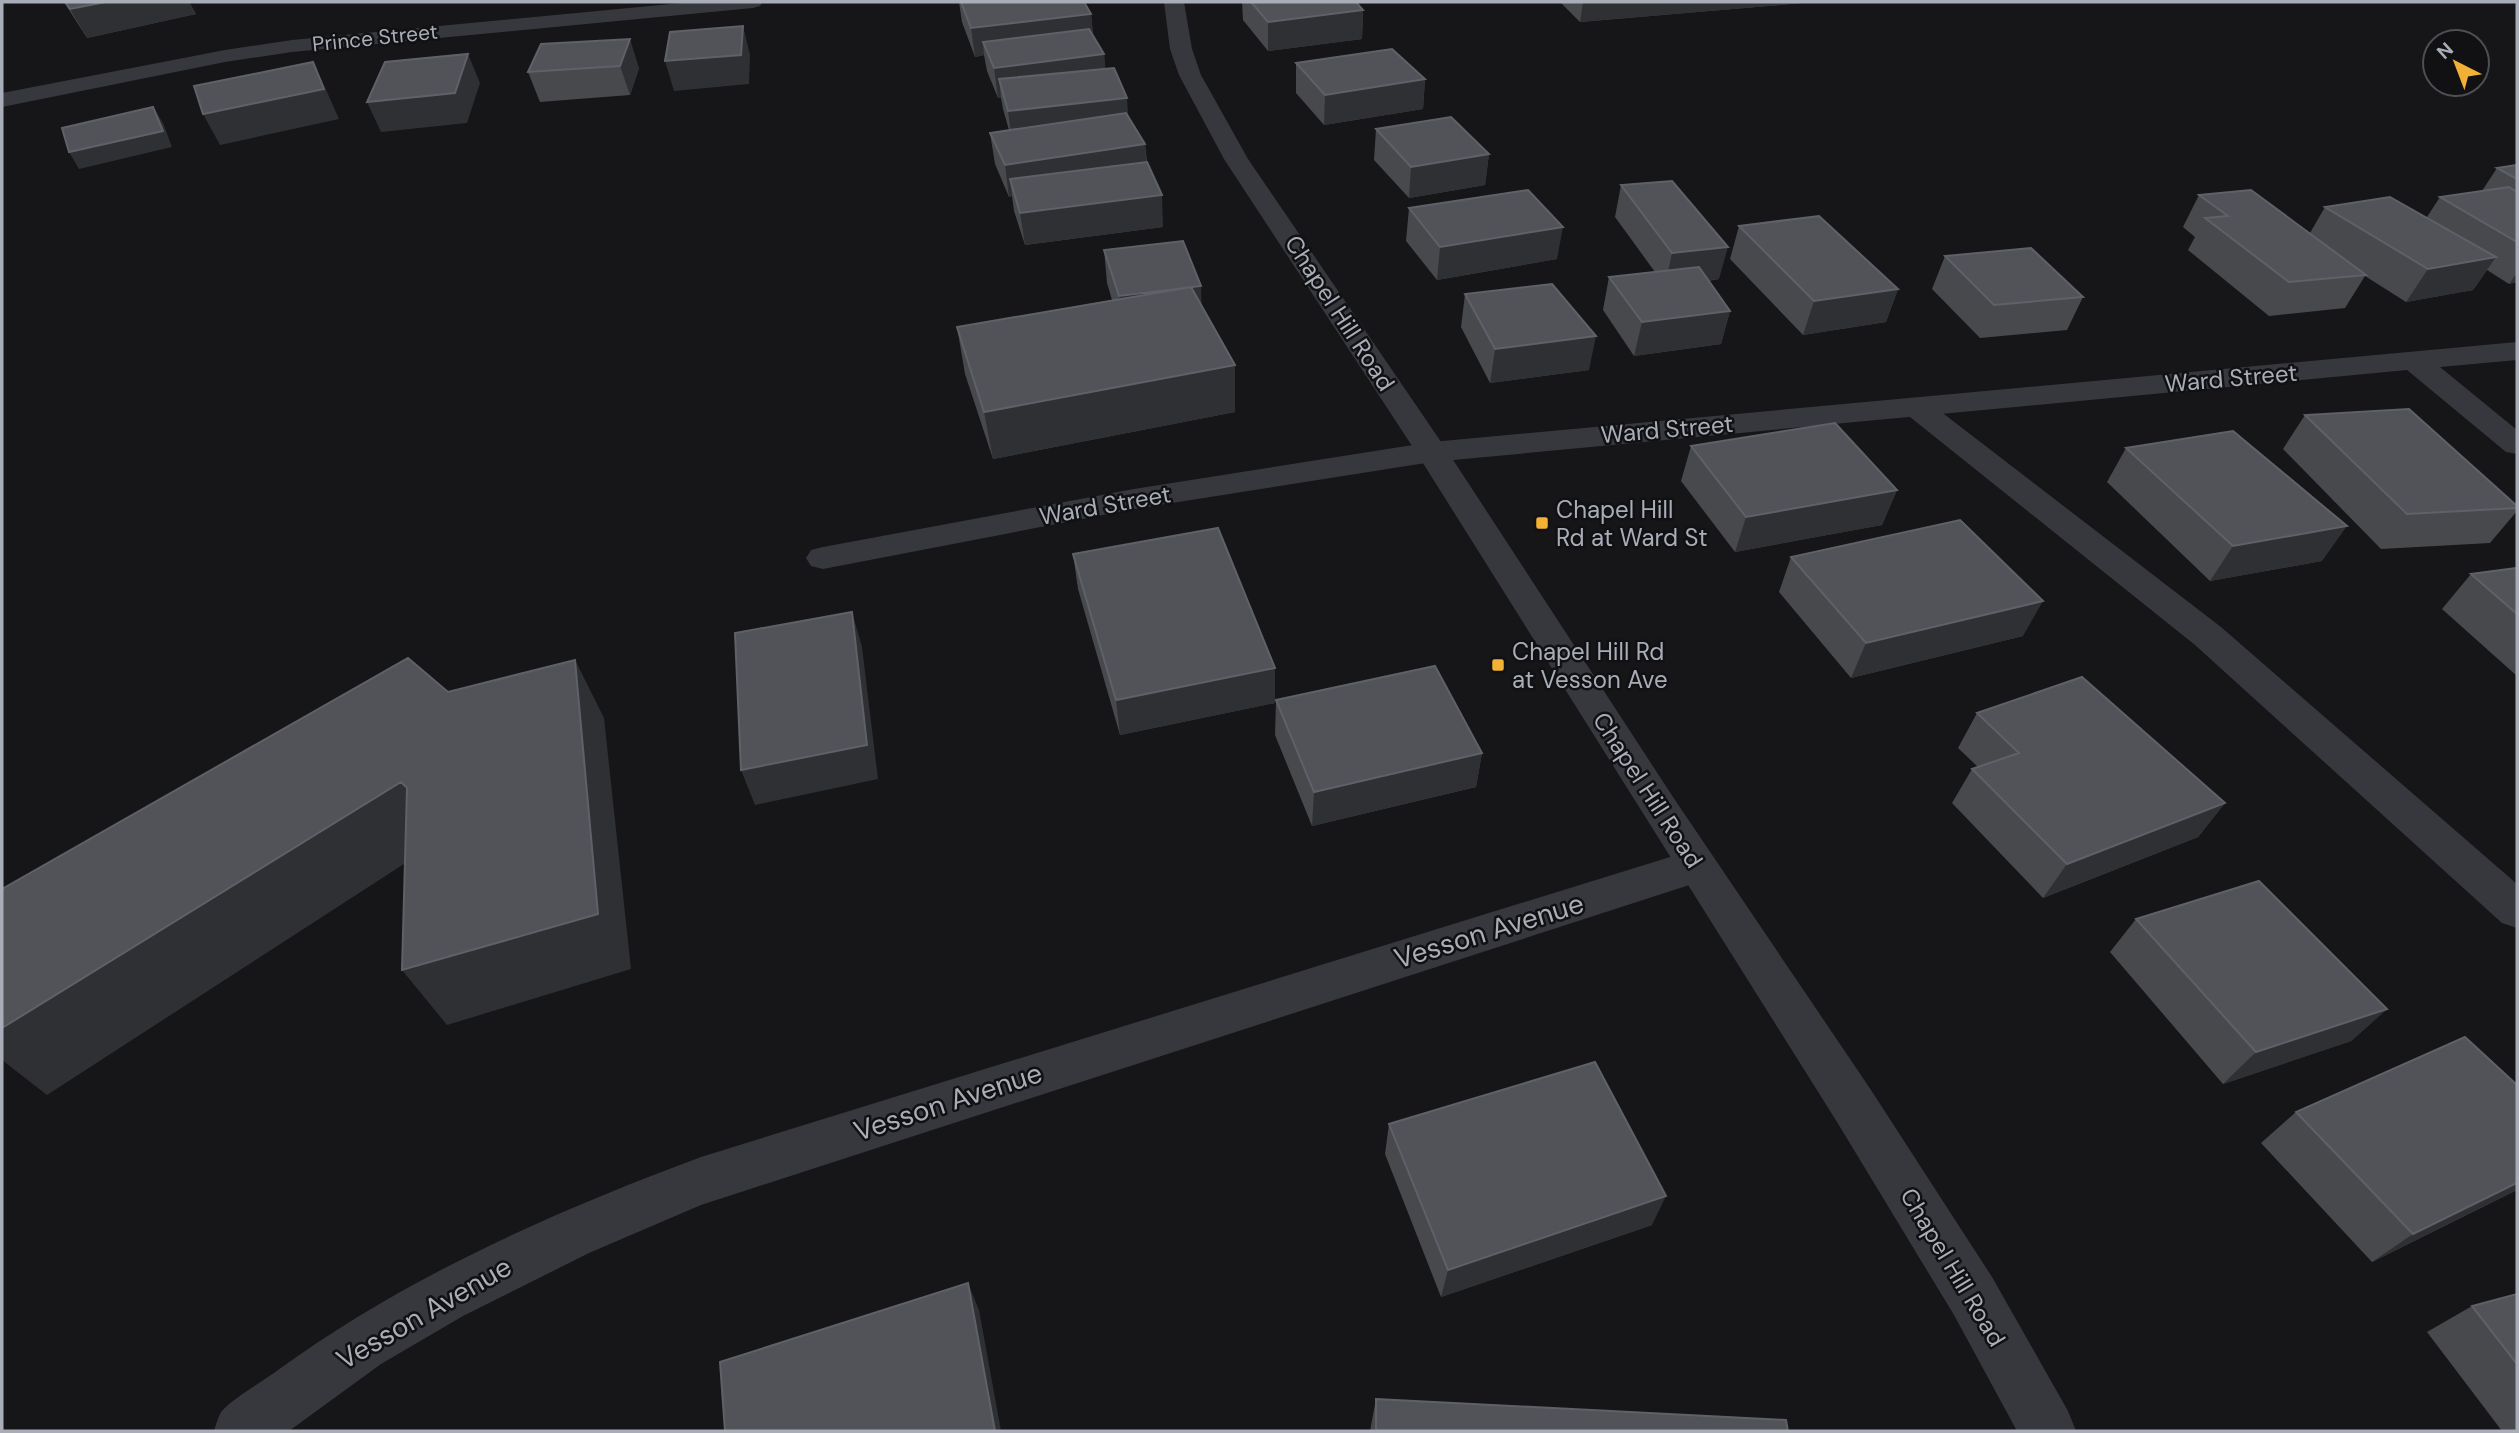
<svg xmlns="http://www.w3.org/2000/svg" width="2519" height="1433" font-family="'DM Sans',sans-serif">
	<rect width="100%" height="100%" fill="#161618"/>
	<g fill="none" stroke-linecap="round" stroke-linejoin="round">
		<path fill="#37383d" fill-rule="evenodd" d="M1916,398L1927,401L2221,627L2517,884V928L2502,923L2195,645L1905,413L1901,407L1905,401Z"/>
		<path fill="#37383d" fill-rule="evenodd" d="M692,2H763L760,6L753,8L292,52L225,62L2,107V93L225,50L292,40Z
			M2517,342V360L2440,367L2517,430V454L2506,452L2407,370L1432,462L1134,509L823,569L811,566L806,558L811,550L823,547L1134,489L1432,442Z
			M1696,849L1711,854L1717,866L1711,878L701,1205L589,1253L463,1316L381,1364L289,1431H214C216,1425 218,1416 222,1411C230,1400 265,1380 278,1370C406,1277 553,1212 701,1157Z"/>
		<path fill="#37383d" fill-rule="evenodd" d="M1164,2H1184L1192,49L1201,75L1248,159L1448,452L1673,797L1871,1090L1992,1277L2068,1411L2076,1431H2017L1954,1315L1837,1122L1416,452L1224,159L1179,75L1170,49Z"/>
	</g>
	<path fill="#47494d" d="M64,2H189L196,14L87,38Z
		M959,2H1084L1091,14L1093,36L1104,54L1105,68L1128,116L1145,144L1147,162L1163,227L1025,245L1014,211L1012,196L1009,197L995,164L990,133L1009,130L1003,109L1001,98H998L987,71L984,55L975,57L962,22Z
		M1242,2H1356L1363,10L1362,39L1268,51L1243,20Z
		M1560,2H1814L1580,22Z
		M541,44L639,68L630,95L540,102L528,72Z
		M1296,63L1425,79L1423,109L1324,125L1296,93Z
		M1376,129L1489,154L1485,185L1409,198L1374,160Z
		M2517,165V282L2509,284L2487,270L2473,290L2406,302L2365,276L2345,308L2269,316L2188,250L2195,237L2183,227L2199,195L2310,233L2325,207L2427,217L2440,197L2482,191L2497,168Z
		M1621,185L1719,279L1708,281L1730,311L1721,344L1634,356L1603,310L1609,277L1655,272L1615,217Z
		M1409,208L1557,259L1437,280L1406,241Z
		M1739,226L1898,289L1886,322L1803,335L1730,259Z
		M1104,250L1202,307L1235,365V412L993,459L965,374L957,327L1112,300L1107,283Z
		M1945,256L2083,297L2067,330L1980,338L1932,289Z
		M1465,294L1589,370L1490,383L1461,327Z
		M2305,415L2517,506V511L2490,543L2381,549L2283,449Z
		M1691,446L1897,490L1882,525L1735,552L1681,481Z
		M2126,448L2322,561L2210,581L2107,482Z
		M1073,554L1275,668V703L1120,735L1078,589Z
		M1791,557L2023,636L1851,678L1779,592Z
		M2517,568V676L2442,609L2471,574Z
		M1276,700L1482,753L1476,787L1312,826L1275,735Z
		M1977,713L2225,803L2198,837L2043,898L1952,803L1972,769L1978,767L1958,748Z
		M2136,919L2387,1009L2351,1041L2223,1084L2110,952Z
		M2517,1085V1190L2372,1262L2261,1143L2296,1112Z
		M1389,1124L1652,1225L1441,1297L1385,1154Z
		M2517,1294V1431H2502L2427,1332L2472,1306Z
		M1376,1399L1788,1431H1370Z"/>
	<path fill="#2f3033" d="M106,2H189L196,14L87,38L70,9Z
		M1583,2H1814L1580,22Z
		M1363,10L1362,39L1268,51V22Z
		M1091,14L1094,43L983,42L984,55L975,57L971,28Z
		M743,26L750,55L749,84L674,91L665,61Z
		M630,39L639,68L630,95L620,66Z
		M468,54L480,83L467,123L381,132L367,102Z
		M1104,54L1107,84L999,79L1001,98H998L994,68Z
		M313,62L327,92L339,119L220,145L203,114Z
		M1425,79L1423,109L1324,125L1325,95Z
		M1127,98L1129,129L1012,141L1008,111Z
		M153,107L163,123L172,147L79,169L69,152Z
		M1145,144L1147,175L1010,179L1012,196L1009,197L1005,165Z
		M1489,154L1485,185L1409,198L1411,167Z
		M1162,195L1163,227L1025,245L1020,213Z
		M1563,227L1557,259L1437,280L1440,247Z
		M1728,247L1719,279L1665,286L1672,253Z
		M2496,257L2473,290L2406,302L2428,269Z
		M2517,273V282L2509,284Z
		M1201,286L1202,319L1122,329L1119,296Z
		M1898,289L1886,322L1803,335L1814,301Z
		M1730,311L1721,344L1634,356L1642,322Z
		M1596,336L1589,370L1490,383L1495,349Z
		M1235,365V412L993,459L984,412Z
		M1897,490L1882,525L1735,552L1746,517Z
		M2347,526L2322,561L2210,581L2233,546Z
		M2043,601L2023,636L1851,678L1866,643Z
		M852,612L862,647L878,779L755,805L741,770Z
		M575,660L604,718L631,969L447,1025L402,970Z
		M1275,668V703L1120,735L1116,700Z
		M1482,753L1476,787L1312,826L1314,792Z
		M401,782L441,840L47,1095L2,1060V1028Z
		M2225,803L2198,837L2043,898L2067,864Z
		M2387,1009L2351,1041L2223,1084L2256,1052Z
		M2517,1183V1190L2372,1262L2413,1234Z
		M1666,1196L1652,1225L1441,1297L1448,1270Z
		M968,1283L979,1310L1001,1431H995Z"/>
	<path fill="#525359" stroke="#5f6168" stroke-width="2" d="M65,2H106L70,9Z
		M961,2H1084L1091,14L971,28Z
		M1251,2H1356L1363,10L1268,22Z
		M743,26L741,55L665,61L670,32Z
		M1089,29L1104,54L994,68L983,42Z
		M630,39L620,66L528,72L541,44Z
		M1392,49L1425,79L1325,95L1296,63Z
		M468,54L455,93L367,102L385,62Z
		M313,62L324,89L203,114L194,86Z
		M1114,68L1127,98L1008,111L999,79Z
		M153,107L163,131L69,152L62,128Z
		M1126,113L1145,144L1005,165L990,133Z
		M1451,117L1489,154L1411,167L1376,129Z
		M1147,162L1162,195L1020,213L1010,179Z
		M2517,165V179L2497,168Z
		M1672,181L1728,247L1672,253L1621,185Z
		M2509,187L2517,192V242L2440,197Z
		M1528,190L1563,227L1440,247L1409,208Z
		M2251,190L2366,275L2289,282L2205,218L2228,216L2199,195Z
		M2390,197L2496,257L2428,269L2325,207Z
		M1819,216L1898,289L1814,301L1739,226Z
		M1183,241L1201,286L1119,296L1104,250Z
		M2031,248L2083,297L1994,305L1945,256Z
		M1699,267L1730,311L1642,322L1609,277Z
		M1552,284L1596,336L1495,349L1465,294Z
		M1191,287L1235,365L984,412L957,327Z
		M2409,409L2517,506V508L2407,514L2305,415Z
		M1835,423L1897,490L1746,517L1691,446Z
		M2233,431L2347,526L2233,546L2126,448Z
		M1960,520L2043,601L1866,643L1791,557Z
		M1218,528L1275,668L1116,700L1073,554Z
		M2517,568V614L2471,574Z
		M852,612L867,745L741,770L735,633Z
		M408,658L448,692L575,660L598,914L402,970L407,788L401,782L2,1028V889Z
		M1435,666L1482,753L1314,792L1276,700Z
		M2082,677L2225,803L2067,864L1972,769L2019,753L1977,713Z
		M2259,881L2387,1009L2256,1052L2136,919Z
		M2465,1037L2517,1085V1183L2413,1234L2296,1112Z
		M1595,1062L1666,1196L1448,1270L1389,1124Z
		M968,1283L995,1431H725L720,1362Z
		M2517,1294V1364L2472,1306Z
		M1376,1399L1786,1420L1788,1431H1376Z"/>
	<g fill="#f2b134" stroke="#111113" stroke-width="2.5">
		<rect x="1535" y="516" width="14" height="14" rx="3.5"/>
		<rect x="1491" y="658" width="14" height="14" rx="3.5"/>
	</g>
	<g text-anchor="middle" dominant-baseline="central" stroke-width="5" stroke-linejoin="round" paint-order="stroke">
		<g font-size="21" fill="#a8adb8" stroke="#111113">
			<text transform="translate(375 38) rotate(-6)">Prince Street</text>
		</g>
		<g font-size="24" fill="#a8adb8" stroke="#111113">
			<text transform="translate(1340 313) rotate(57)">Chapel Hill Road</text>
			<text transform="translate(2231 378) rotate(-5)">Ward Street</text>
			<text transform="translate(1667 429) rotate(-5)">Ward Street</text>
			<text transform="translate(1105 505) rotate(-10)">Ward Street</text>
			<text transform="translate(1648 790) rotate(57)">Chapel Hill Road</text>
			<text transform="translate(1953 1267) rotate(59)">Chapel Hill Road</text>
		</g>
		<g font-size="24" fill="#a8adb8" stroke="#111113" text-anchor="start">
			<text x="1556" y="509">Chapel Hill<tspan x="1556" dy="28">Rd at Ward St</tspan></text>
			<text x="1512" y="651">Chapel Hill Rd<tspan x="1512" dy="28">at Vesson Ave</tspan></text>
		</g>
		<g font-size="28" fill="#a8adb8" stroke="#111113">
			<text transform="translate(1489 931) rotate(-17)">Vesson Avenue</text>
			<text transform="translate(948 1102) rotate(-18)">Vesson Avenue</text>
			<text transform="translate(424 1313) rotate(-30)">Vesson Avenue</text>
		</g>
	</g>
	<rect width="2519" height="1433" fill="none" stroke="#a8adb8" stroke-width="7"/>
	<g transform="translate(2456 63) rotate(318)"><circle r="33" fill="#111113" stroke="#4d4f55" stroke-width="2"/>
	<path d="M0-5L12 26L0 18L-12 26Z" fill="#f2b134"/>
	<text y="-10" font-size="19" font-weight="bold" text-anchor="middle" fill="#a8adb8">N</text>
	</g>
</svg>
